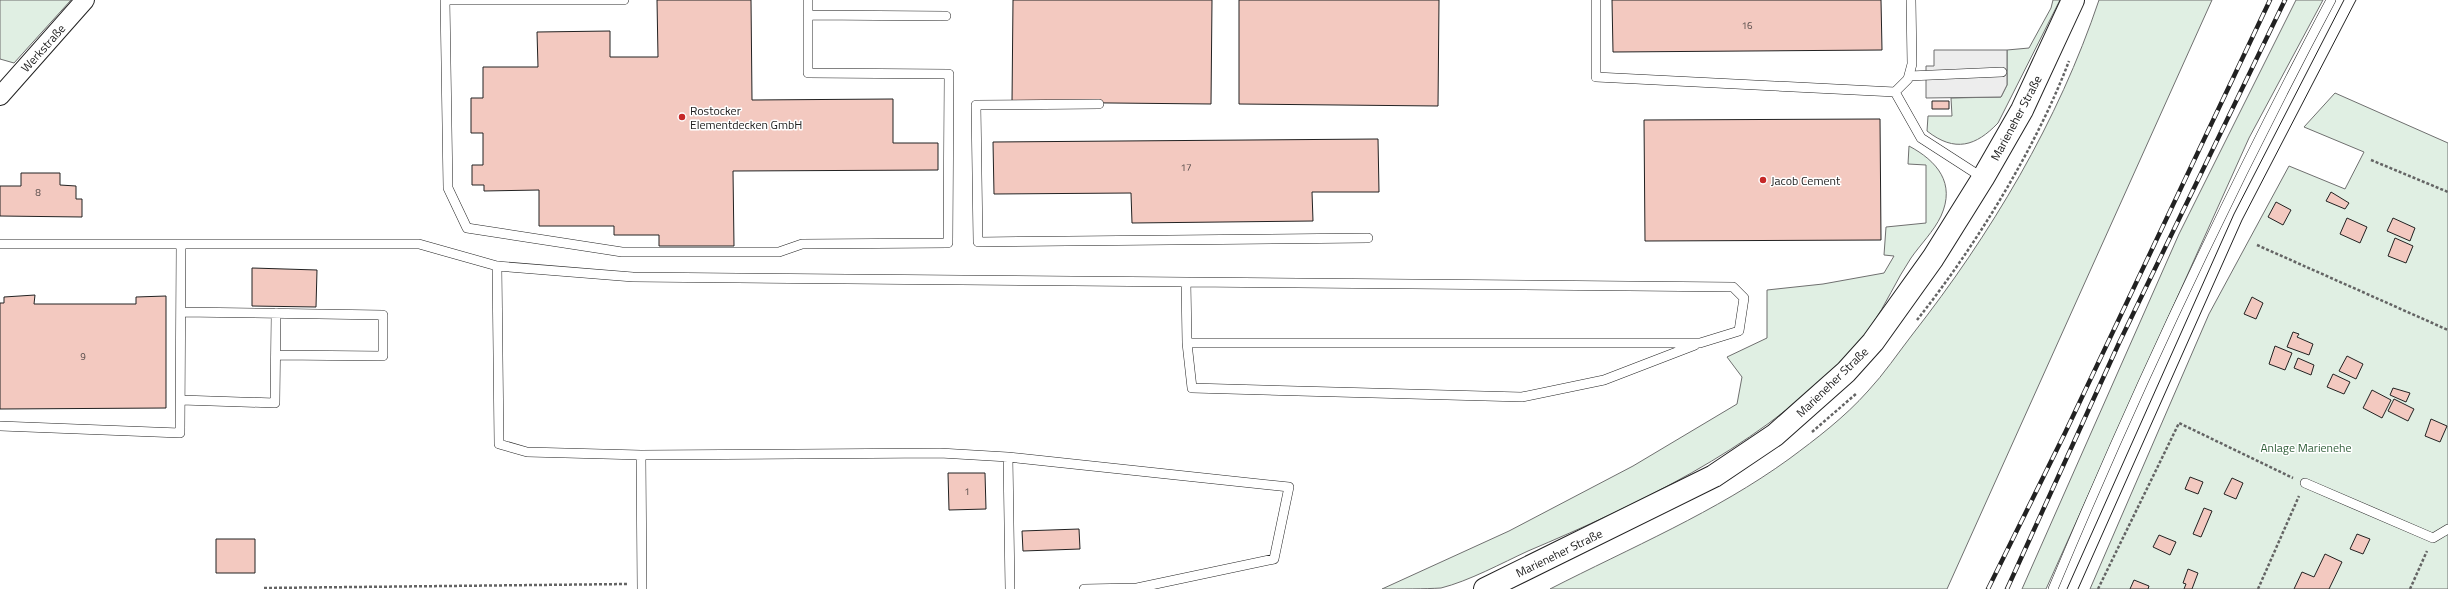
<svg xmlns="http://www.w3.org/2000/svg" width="2448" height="589" font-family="'Titillium Web',sans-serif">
	<rect width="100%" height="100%" fill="#fff"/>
	<path fill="#e0efe3" stroke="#6f6f6f" d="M0,0H71L14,63L0,59Z
		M2053,0H2060L1998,123C1976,146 1955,153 1927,131L1928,116H1952L1951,98L2001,97L2007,85V50L2029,48L2051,8Z
		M2099,0H2212L1947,589H1550C1630,548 1716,512 1789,459C1816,439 1845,417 1868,391C1884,374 1898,353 1912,335C1991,234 2058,122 2099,0Z
		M2296,0H2323L2249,138L2046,589H2022L2179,234Z
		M2335,93L2448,143V589H2090L2209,314L2289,166L2345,189L2364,152L2304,127Z
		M1909,146C1937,161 1956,183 1941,216C1934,231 1920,245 1911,258C1896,280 1886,305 1871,326C1862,339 1849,353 1837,365C1751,451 1639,504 1528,551C1502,563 1469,581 1441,588C1426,589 1399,589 1382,589L1509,531L1633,466L1737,404L1742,377L1727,357L1767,338V290L1823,284L1884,273L1894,256L1884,255L1886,227L1926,223V165L1908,164Z"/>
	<path fill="#ededed" stroke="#6f6f6f" d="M1934,50H2007V85L2001,97L1926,98V66H1934Z"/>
	<path fill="#f3c9c0" stroke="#222" d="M657,0H751L752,100L893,99V143H938V170L733,171L734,246H659V235H614V226H539V190L484,191V185H472V165H483V133H471V98H483V67H538L537,32L610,31V57H658Z
		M1013,0H1212L1211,104L1012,102Z
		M1239,0H1439L1438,106L1239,104Z
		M1612,0H1881L1882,50L1613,52Z
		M1932,101H1949V109H1932Z
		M1880,119L1881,240L1645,241L1644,120Z
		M1378,139L1379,192H1312L1313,221L1132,223L1131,193L994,194L993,142Z
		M21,173H60V185L76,186V199H82V217L0,216V186H21Z
		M2331,192L2349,203L2345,209L2326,201Z
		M2276,202L2291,210L2283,225L2268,217Z
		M2347,218L2367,227L2360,243L2340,234Z
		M2393,218L2415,228L2410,241L2387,231Z
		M2395,238L2413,246L2406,263L2388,256Z
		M252,268L317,270L316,307L252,306Z
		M35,295L34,304H136V297L166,296V408L0,409V303H4V297Z
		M2252,297L2263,303L2256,319L2244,314Z
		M2293,332L2299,334L2297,337L2313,344L2309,355L2287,347Z
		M2275,346L2292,353L2285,370L2269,364Z
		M2347,356L2363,364L2356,379L2339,371Z
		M2298,358L2314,365L2311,375L2294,368Z
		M2333,374L2350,382L2344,394L2327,387Z
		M2393,388L2410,393L2406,402L2390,395Z
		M2372,390L2391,400L2382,418L2363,408Z
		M2394,399L2414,409L2408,421L2388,411Z
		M2431,419L2447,426L2440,442L2425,436Z
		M948,473H985L986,509L949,510Z
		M2190,477L2203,482L2198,494L2185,489Z
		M2232,478L2243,483L2236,499L2224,494Z
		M2204,508L2212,511L2201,537L2193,534Z
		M1079,529L1080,549L1023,551L1022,531Z
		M2357,534L2370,539L2363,554L2350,549Z
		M2159,535L2176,542L2170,555L2153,547Z
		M216,539H255V573H216Z
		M2325,554L2342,562L2329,589H2294L2302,572L2314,577Z
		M2188,569L2198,573L2192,589H2184L2186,584L2183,583Z
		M2134,580L2149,586L2148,589H2130Z"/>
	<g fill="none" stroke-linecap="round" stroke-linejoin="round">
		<defs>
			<path id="service" d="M445,0L448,188L467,228L622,252H779L802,244L948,243L949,74L808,73V0
				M445,0H624
				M1596,0V77L1895,92L1908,79L1912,64L1911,0
				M808,15L946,16
				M1909,76L2002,72
				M1895,92L1921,138L1983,178
				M1099,104L976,105L978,242L1368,238
				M0,244H419L497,266L633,277L1733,287L1744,298L1739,331L1700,343H1187L1186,282
				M497,266L499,444L527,452L641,455L642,589
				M181,312L383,315V356L276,355
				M1187,343L1192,388L1522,397L1604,380L1695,345
				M181,400L275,403L276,313
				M0,426L180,433L181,244
				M641,455L940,453L1008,457L1289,487L1274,559L1137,588L1084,589
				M1008,457L1010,589
				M2305,483L2433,538L2448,529
				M2053,589C2137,388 2229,192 2331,0"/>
			<path id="minor" d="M0,96L85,0"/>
			<path id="tertiary" d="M1485,589L1714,476L1775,435L1846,372L1873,342L1933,258L1983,178L2022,110L2073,0"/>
		</defs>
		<use href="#service" stroke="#222" stroke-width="10"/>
		<use href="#minor" stroke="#222" stroke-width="20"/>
		<use href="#tertiary" stroke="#222" stroke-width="24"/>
		<path stroke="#646464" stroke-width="2.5" stroke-dasharray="3 2" stroke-linecap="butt" d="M2371,160L2448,192
			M2257,245L2448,330
			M1917,320C1975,247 2036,148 2069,61
			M1812,432L1857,393
			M264,588L628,584
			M2098,589L2179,423L2293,478
			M2258,589L2299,496
			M2410,589L2427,551"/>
		<use href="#service" stroke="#fff" stroke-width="9"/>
		<use href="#minor" stroke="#fff" stroke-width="18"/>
		<use href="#tertiary" stroke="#fff" stroke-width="22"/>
		<path stroke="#222" stroke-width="1" d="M2067,589L2234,214L2344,0
			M2078,589L2242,220L2356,0"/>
		<defs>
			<path id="rail" d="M1988,589L2065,433L2270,0
				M2007,589L2119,343L2285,0"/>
		</defs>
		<use href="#rail" stroke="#222" stroke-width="4.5"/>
		<use href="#rail" stroke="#fff" stroke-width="3" stroke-dasharray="9" stroke-linecap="butt"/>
	</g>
	<g fill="#c62828" stroke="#fff" stroke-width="1.5">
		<circle cx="682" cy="117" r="4"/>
		<circle cx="1763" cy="180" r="4"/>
	</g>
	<g text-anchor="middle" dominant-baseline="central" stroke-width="3" stroke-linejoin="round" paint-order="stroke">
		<g font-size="10" fill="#564c4a">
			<text x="1747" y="25">16</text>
			<text x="1186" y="167">17</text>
			<text x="38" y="192">8</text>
			<text x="83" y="356">9</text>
			<text x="967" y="491">1</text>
		</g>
		<g font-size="12" fill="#222" stroke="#fff">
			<text transform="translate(43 48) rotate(-48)">Werkstraße</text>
			<text transform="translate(2016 118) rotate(-62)">Marieneher Straße</text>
			<text transform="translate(1832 382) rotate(-44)">Marieneher Straße</text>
			<text transform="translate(1559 553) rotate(-26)">Marieneher Straße</text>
		</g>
		<g font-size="12" fill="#222" stroke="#fff" text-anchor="start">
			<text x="690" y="110">Rostocker<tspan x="690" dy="14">Elementdecken GmbH</tspan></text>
			<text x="1771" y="180">Jacob Cement</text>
		</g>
		<g font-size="12" fill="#2f5e38" stroke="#fff">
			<text x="2306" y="447">Anlage Marienehe</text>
		</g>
	</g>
</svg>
